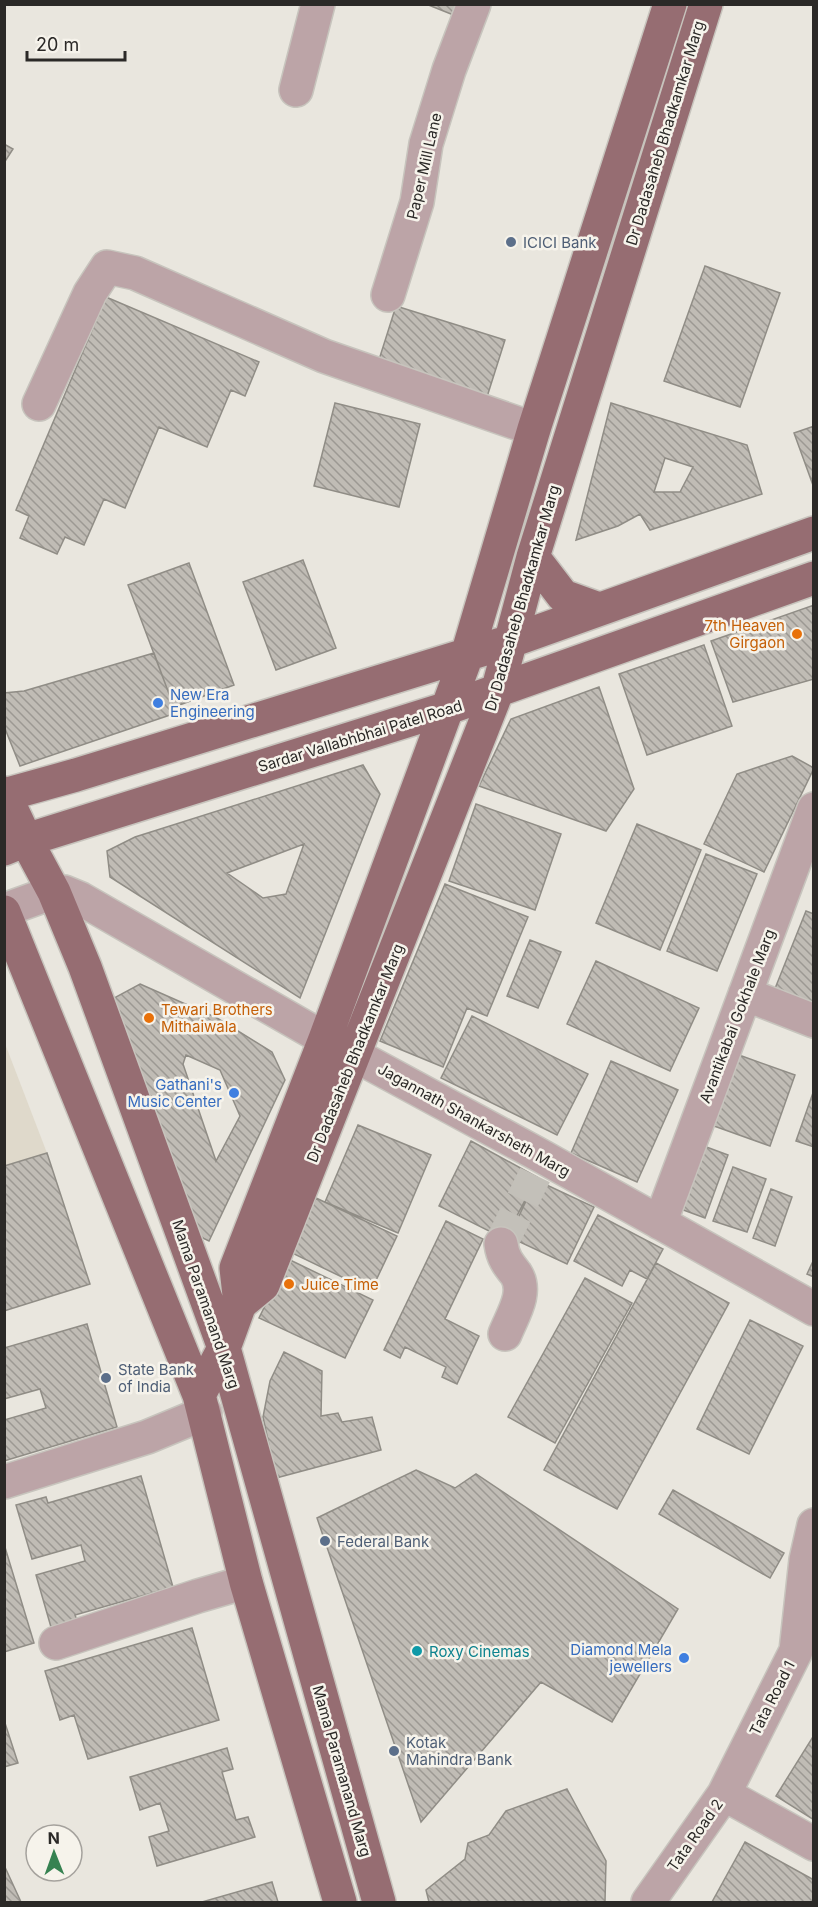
<svg xmlns="http://www.w3.org/2000/svg" width="818" height="1907" font-family="Inter,sans-serif">
	<defs>
		<pattern id="building-back-hatch" width="6" height="6" patternUnits="userSpaceOnUse" patternTransform="scale(1.5)"><rect width="6" height="6" fill="#c0bcb5"/><path d="M-1 5l2 2M0 0l6 6M5-1l2 2" fill="none" stroke="#9c9993"/></pattern>
	</defs>
	<rect width="100%" height="100%" fill="#e9e6de"/>
	<path fill="#dfd9cb" d="M4,1041L47,1153L4,1166Z"/>
	<path fill="url(#building-back-hatch)" stroke="#908d86" stroke-width="1.5" fill-rule="evenodd" d="M426,4H461L456,16Z
		M4,144L13,149L4,163Z
		M705,266L780,293L740,407L664,381Z
		M106,297L259,362L245,396L231,390L207,447L159,427L125,508L104,499L84,545L65,537L57,554L20,538L29,516L16,510Z
		M396,306L505,340L486,400L377,366Z
		M335,403L420,424L399,507L314,486Z
		M611,403L747,445L762,494L650,530L640,514L618,526L576,540ZM665,458L693,467L680,492H654Z
		M814,426V488L794,433Z
		M303,560L336,648L276,670L243,582Z
		M189,563L234,685L174,707L128,585Z
		M814,605V679L733,702L711,641Z
		M704,645L732,726L647,755L619,674Z
		M154,653L176,713L20,766L4,726V693L24,691Z
		M599,687L634,789L606,831L479,786L511,719Z
		M792,756L814,768L764,872L704,844L737,774Z
		M363,765L380,794L300,998L110,877L107,851L135,837ZM304,844L286,894L263,898L227,873Z
		M476,804L561,834L535,910L449,881Z
		M637,824L701,850L660,950L596,923Z
		M706,854L757,874L717,971L667,951Z
		M445,884L528,917L487,1016L467,1008L443,1067L380,1041Z
		M806,911L814,914V1013L772,996Z
		M530,940L561,952L538,1008L507,996Z
		M596,961L699,1008L670,1071L567,1024Z
		M140,984L217,1018L272,1052L285,1080L209,1241L190,1232L114,998ZM186,1055L220,1070L240,1116L216,1161L183,1064Z
		M472,1016L588,1074L557,1135L441,1078Z
		M739,1055L795,1075L770,1146L714,1126Z
		M611,1061L678,1090L637,1182L571,1153Z
		M814,1090V1147L796,1141Z
		M358,1125L431,1155L398,1233L325,1202Z
		M471,1141L537,1177L505,1239L439,1206Z
		M701,1145L728,1155L705,1218L678,1208Z
		M47,1153L90,1284L4,1311V1166Z
		M733,1167L766,1179L747,1232L713,1221Z
		M536,1180L594,1207L567,1264L509,1237Z
		M771,1189L792,1197L775,1246L753,1238Z
		M316,1198L397,1236L371,1291L290,1252Z
		M598,1215L663,1249L647,1279L630,1270L622,1286L574,1261Z
		M446,1221L483,1239L445,1319L479,1336L457,1384L442,1377L446,1367L405,1347L400,1358L384,1350Z
		M288,1259L373,1300L345,1358L259,1318Z
		M814,1259V1277L807,1274Z
		M656,1263L729,1303L617,1509L544,1470Z
		M585,1278L632,1303L555,1443L508,1417Z
		M750,1320L803,1346L749,1454L697,1429Z
		M87,1324L117,1427L4,1461V1420L46,1408L40,1389L4,1399V1348Z
		M284,1352L322,1371L321,1416L338,1413L342,1422L372,1417L381,1450L276,1478L263,1417L270,1381Z
		M416,1470L455,1488L476,1474L678,1609L612,1722L541,1682L421,1822L317,1518Z
		M141,1476L173,1587L75,1615L79,1626L53,1634L36,1575L85,1561L81,1545L32,1559L16,1505L46,1497L48,1503Z
		M673,1490L784,1553L770,1578L659,1514Z
		M4,1544L34,1643L4,1652Z
		M192,1628L219,1720L88,1759L74,1715L60,1720L45,1671Z
		M4,1720L18,1763L4,1767Z
		M814,1735V1820L776,1796Z
		M227,1748L233,1769L222,1772L236,1820L248,1817L255,1837L157,1866L149,1837L169,1831L160,1803L140,1810L130,1777Z
		M567,1789L606,1861L605,1902H429L426,1890L465,1859L468,1843L489,1835L506,1811Z
		M745,1842L814,1880V1902H712Z
		M4,1865L21,1902H4Z
		M272,1882L278,1902H202Z"/>
	<g fill="none" stroke-linecap="round" stroke-linejoin="round">
		<path stroke="#c3c0b9" stroke-width="33" stroke-dasharray="33 16" stroke-linecap="butt" d="M501,1244L535,1175"/>
		<defs>
			<path id="minor" d="M296,90L318,4
				M388,295L417,202L426,144L449,70L474,4
				M39,404L90,293L107,267L135,273L324,356L534,429
				M4,910L54,892H64L81,899L325,1039L543,1157L814,1309
				M745,994L814,1021
				M660,1223L814,809
				M501,1244C503,1258 508,1264 516,1274C528,1293 512,1316 505,1334
				M4,1482L147,1437L205,1413
				M56,1643L198,1596L246,1582
				M724,1794L814,1844
				M648,1902L724,1794L796,1651L806,1560L814,1525"/>
			<path id="major" d="M533,557L563,596L599,609
				M4,793L26,840L54,892L85,967L224,1348L379,1902
				M4,795L76,775L511,641L814,533
				M4,849L26,840L448,708L814,578
				M4,912L199,1395L246,1582L340,1902
				M240,1304L263,1285L497,692L533,557L706,4
				M199,1395L224,1348L240,1304L236,1268L325,1039L467,655L534,429L670,4"/>
		</defs>
		<use href="#minor" stroke="#c7c4bd" stroke-width="36"/>
		<use href="#major" stroke="#c7c4bd" stroke-width="36"/>
		<use href="#minor" stroke="#bca4a7" stroke-width="33"/>
		<use href="#major" stroke="#966d72" stroke-width="33"/>
	</g>
	<g fill="#5c6f8a" stroke="#f6f3eb" stroke-width="2">
		<circle cx="511" cy="242" r="6"/>
		<circle cx="106" cy="1378" r="6"/>
		<circle cx="325" cy="1541" r="6"/>
		<circle cx="394" cy="1751" r="6"/>
	</g>
	<g fill="#e8710a" stroke="#f6f3eb" stroke-width="2">
		<circle cx="797" cy="634" r="6"/>
		<circle cx="149" cy="1018" r="6"/>
		<circle cx="289" cy="1284" r="6"/>
	</g>
	<g fill="#3f7fe0" stroke="#f6f3eb" stroke-width="2">
		<circle cx="158" cy="703" r="6"/>
		<circle cx="234" cy="1093" r="6"/>
		<circle cx="684" cy="1658" r="6"/>
	</g>
	<circle fill="#0f9aa8" stroke="#f6f3eb" stroke-width="2" cx="417" cy="1651" r="6"/>
	<g text-anchor="middle" dominant-baseline="central" stroke-width="5" stroke-linejoin="round" paint-order="stroke">
		<g font-size="15" fill="#2b2927" stroke="#f6f3eb">
			<text transform="translate(665 133) rotate(-73)">Dr Dadasaheb Bhadkamkar Marg</text>
			<text transform="translate(424 166) rotate(-77)">Paper Mill Lane</text>
			<text transform="translate(522 598) rotate(-74)">Dr Dadasaheb Bhadkamkar Marg</text>
			<text transform="translate(360 736) rotate(-17)">Sardar Vallabhbhai Patel Road</text>
			<text transform="translate(737 1016) rotate(-69)">Avantikabai Gokhale Marg</text>
			<text transform="translate(355 1053) rotate(-68)">Dr Dadasaheb Bhadkamkar Marg</text>
			<text transform="translate(474 1120) rotate(29)">Jagannath Shankarsheth Marg</text>
			<text transform="translate(206 1304) rotate(71)">Mama Paramanand Marg</text>
			<text transform="translate(772 1698) rotate(-63)">Tata Road 1</text>
			<text transform="translate(342 1771) rotate(74)">Mama Paramanand Marg</text>
			<text transform="translate(695 1835) rotate(-55)">Tata Road 2</text>
		</g>
		<g font-size="15" fill="#4e5e75" stroke="#f6f3eb" text-anchor="start">
			<text x="523" y="242">ICICI Bank</text>
			<text x="118" y="1369">State Bank<tspan x="118" dy="17">of India</tspan></text>
			<text x="337" y="1541">Federal Bank</text>
			<text x="406" y="1742">Kotak<tspan x="406" dy="17">Mahindra Bank</tspan></text>
		</g>
		<g font-size="15" fill="#c56008" stroke="#f6f3eb" text-anchor="start">
			<text x="785" y="625" text-anchor="end">7th Heaven<tspan x="785" dy="17">Girgaon</tspan></text>
			<text x="161" y="1009">Tewari Brothers<tspan x="161" dy="17">Mithaiwala</tspan></text>
			<text x="301" y="1284">Juice Time</text>
		</g>
		<g font-size="15" fill="#366cbe" stroke="#f6f3eb" text-anchor="end">
			<text x="170" y="694" text-anchor="start">New Era<tspan x="170" dy="17">Engineering</tspan></text>
			<text x="222" y="1084">Gathani's<tspan x="222" dy="17">Music Center</tspan></text>
			<text x="672" y="1649">Diamond Mela<tspan x="672" dy="17">jewellers</tspan></text>
		</g>
		<g font-size="15" fill="#0d838f" stroke="#f6f3eb" text-anchor="start">
			<text x="429" y="1651">Roxy Cinemas</text>
		</g>
	</g>
	<rect width="818" height="1907" fill="none" stroke="#2b2927" stroke-width="12"/>
	<g transform="translate(54 1853) rotate(359)"><circle r="28" fill="#f6f3eb" stroke="#a5a29d" stroke-width="1.5"/>
	<path d="M0-4.5L10 22L0 15L-10 22Z" fill="#368251"/>
	<text y="-9" font-size="16" font-weight="bold" text-anchor="middle" fill="#2b2927">N</text>
	</g>
	<path d="M27 51v9h98v-9" fill="none" stroke="#2b2927" stroke-width="3"/>
	<text x="36" y="51" font-size="18" fill="#2b2927" stroke="#f6f3eb" stroke-width="4.5" paint-order="stroke">20 m</text>
</svg>
